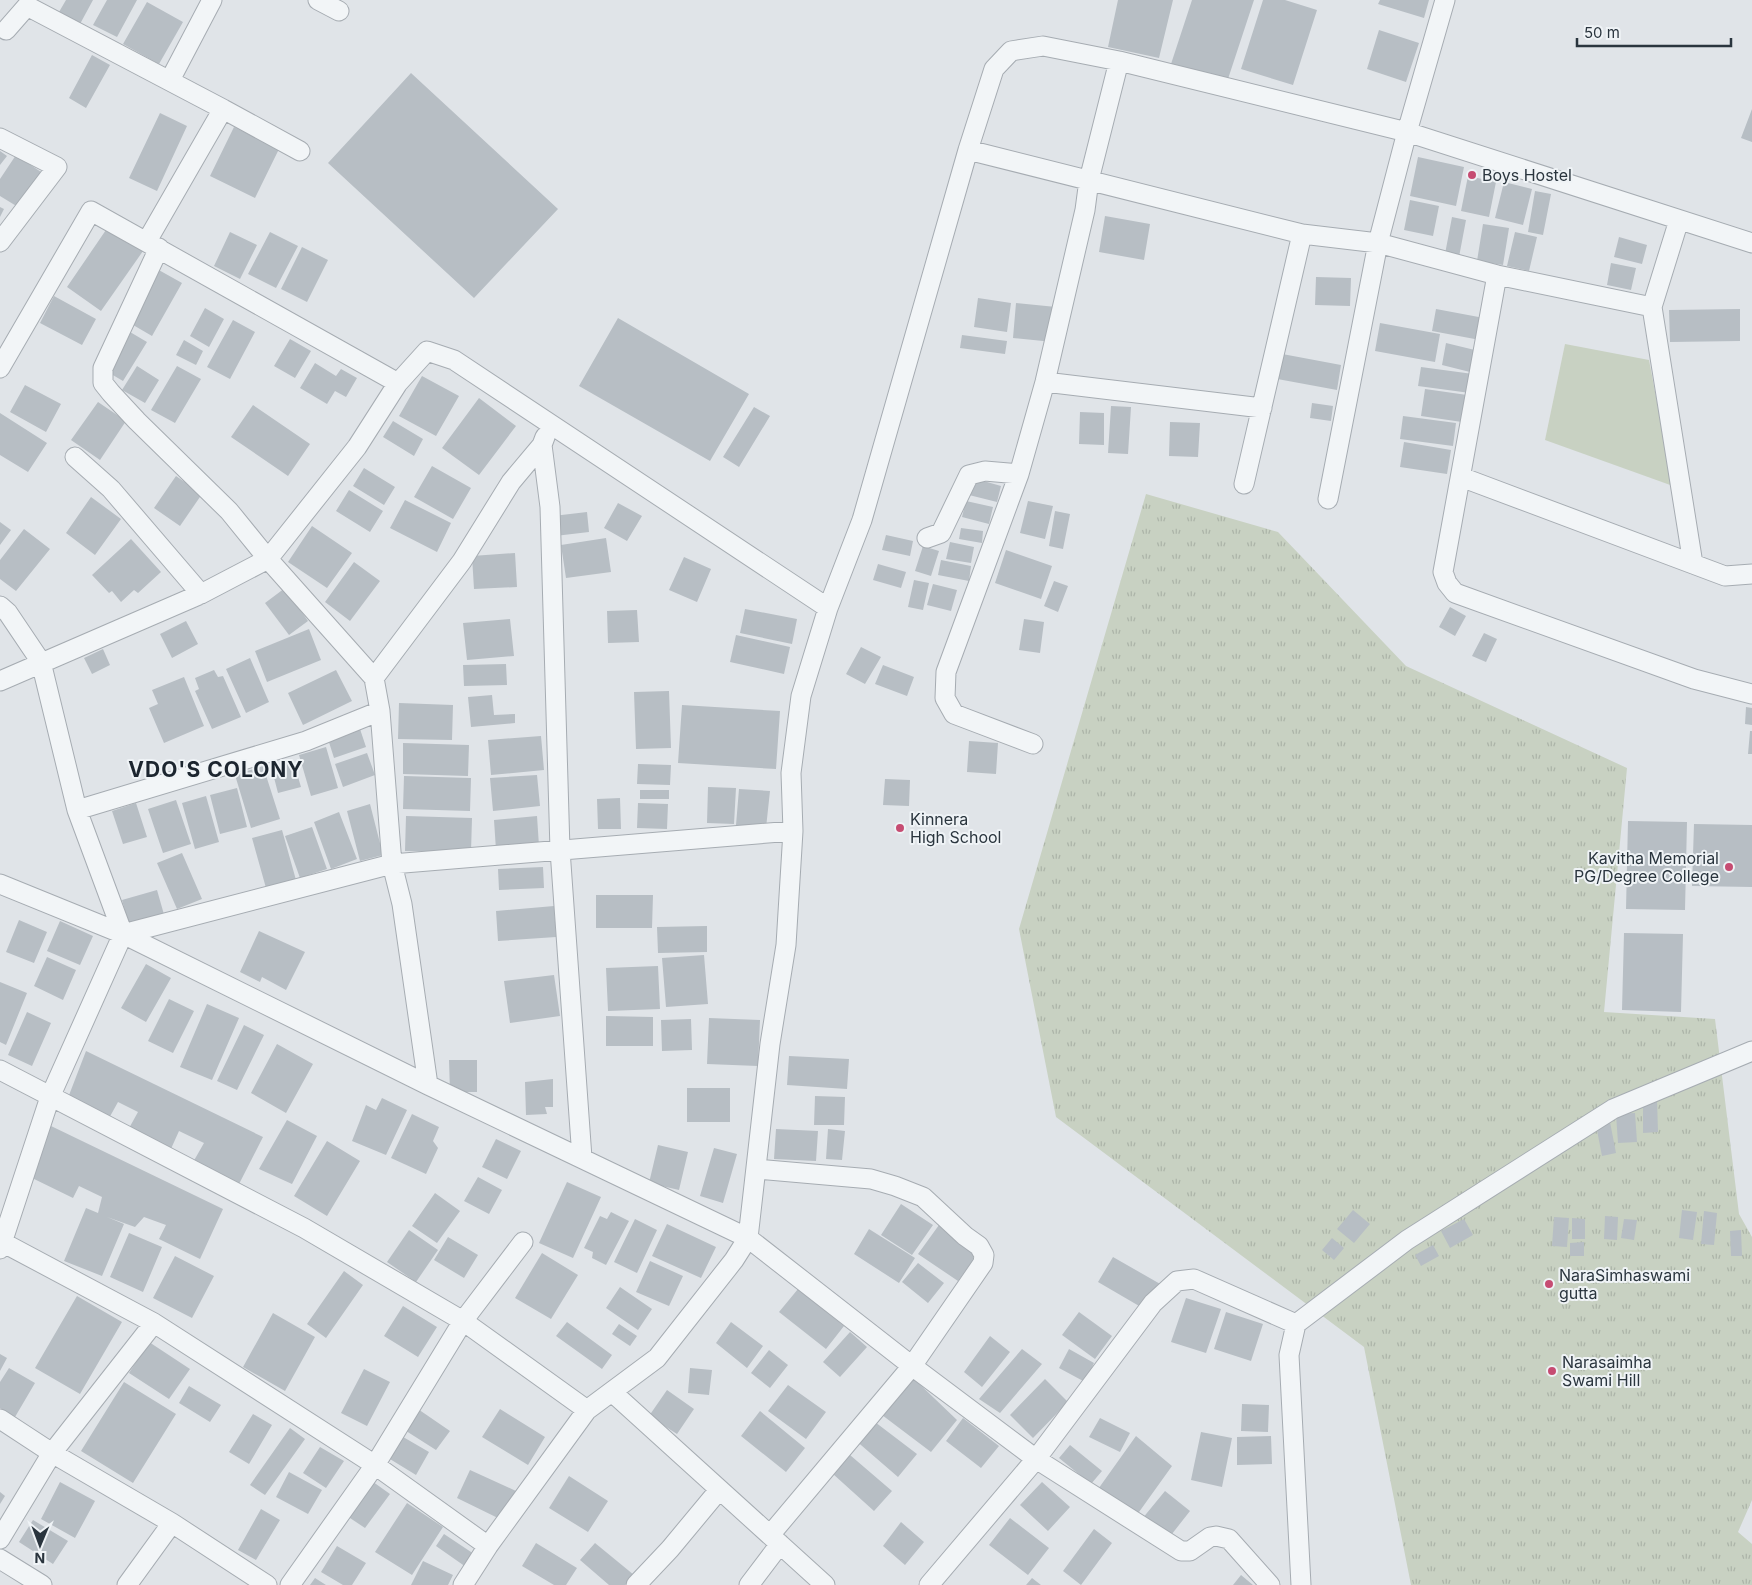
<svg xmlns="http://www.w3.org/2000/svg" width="1752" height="1585" font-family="Inter,sans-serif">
	<defs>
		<pattern id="grass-tufts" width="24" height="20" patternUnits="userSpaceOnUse" patternTransform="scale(1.25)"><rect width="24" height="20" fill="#c8d1c2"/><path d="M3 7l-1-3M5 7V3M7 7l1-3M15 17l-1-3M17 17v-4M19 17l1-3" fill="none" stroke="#acb4a8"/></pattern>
	</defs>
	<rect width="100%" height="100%" fill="#e0e4e8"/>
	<path fill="url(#grass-tufts)" d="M1146,494L1278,532L1406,666L1627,768L1604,1012L1715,1019L1739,1214L1752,1237V1500L1738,1532L1752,1544V1585H1411L1364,1347L1056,1117L1019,929Z"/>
	<path fill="#c8d1c2" d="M1565,344L1649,360L1673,486L1545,440Z"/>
	<path fill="#b7bec4" d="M66,0H93L80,24L59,12Z
		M107,0H137L117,37L93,25Z
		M1118,0H1173L1159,58L1108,47Z
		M1192,0H1254L1227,82L1171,64Z
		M1263,0H1285L1317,10L1293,85L1241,69Z
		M1380,0H1429L1424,18L1378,4Z
		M147,2L183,22L159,64L123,44Z
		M1379,30L1419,43L1406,82L1367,69Z
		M92,55L110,65L86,108L69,98Z
		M411,73L558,209L474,298L328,163Z
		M1752,109V142L1741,138Z
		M160,113L187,126L157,191L129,178Z
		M234,127L279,149L255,198L210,176Z
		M0,151L7,156L0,165Z
		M16,155L41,172L18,207L0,196V179Z
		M1418,157L1464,167L1456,206L1410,196Z
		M1468,176L1496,182L1489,217L1461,211Z
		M1504,182L1532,189L1523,225L1495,218Z
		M1535,191L1551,194L1543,235L1528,232Z
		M1410,200L1439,206L1433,236L1404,230Z
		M0,207L4,209L0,217Z
		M1105,216L1150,224L1144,260L1099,252Z
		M1452,217L1466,220L1459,257L1445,254Z
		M1483,224L1509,228L1503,265L1477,261Z
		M108,227L143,251L101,311L67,287Z
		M230,232L257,245L240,279L214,266Z
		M270,232L298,246L276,288L248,274Z
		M1515,232L1537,237L1529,271L1507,266Z
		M1619,237L1647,245L1642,264L1614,257Z
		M302,247L328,260L307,302L281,289Z
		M1611,263L1636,268L1631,290L1607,285Z
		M157,269L182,283L152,336L128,322Z
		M1316,277L1351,278L1350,306L1315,305Z
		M54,296L96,319L82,345L40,323Z
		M978,298L1011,303L1007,332L974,327Z
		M1016,303L1056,307L1053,342L1013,338Z
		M205,308L224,319L209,347L190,336Z
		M1436,309L1484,318L1480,340L1432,331Z
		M1740,309V341L1670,342L1669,310Z
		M618,318L749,394L710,461L579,386Z
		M233,320L255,332L230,379L207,367Z
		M1380,323L1440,334L1435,362L1375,351Z
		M130,332L147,342L123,381L106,371Z
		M962,335L1007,341L1005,354L960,348Z
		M290,339L311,351L295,378L274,366Z
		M184,340L203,351L196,365L176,355Z
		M1446,343L1483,352L1478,374L1442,365Z
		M1277,353L1341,365L1337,390L1272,378Z
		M315,363L336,376L341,369L357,378L346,397L335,391L327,404L300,388Z
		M137,366L159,380L145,403L122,390Z
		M177,366L201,379L175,423L151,410Z
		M1421,367L1473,374L1470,393L1418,386Z
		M422,376L459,396L436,436L399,416Z
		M25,385L61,404L46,432L10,412Z
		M1425,389L1467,395L1462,422L1421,416Z
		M479,398L516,426L479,475L442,448Z
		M98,402L126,421L100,460L71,440Z
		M1312,403L1333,406L1331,421L1310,418Z
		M253,405L310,444L288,476L231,437Z
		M1111,406L1131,407L1128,454L1108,453Z
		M754,407L770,416L739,467L723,457Z
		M1080,412L1104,413V445L1079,444Z
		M0,413L47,443L28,472L0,455Z
		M1403,416L1456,423L1453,446L1400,439Z
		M393,421L423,439L414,456L383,437Z
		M1170,422L1200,423L1198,457L1169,456Z
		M1404,442L1451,450L1447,474L1400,467Z
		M432,466L471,488L453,519L414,497Z
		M364,468L395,487L384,505L353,486Z
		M176,476L202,494L180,526L154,508Z
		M973,478L1001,486L997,502L969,495Z
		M349,490L383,511L370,532L336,511Z
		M91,497L121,519L95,555L66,533Z
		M405,500L451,523L437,552L390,528Z
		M966,501L993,507L989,524L962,517Z
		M1028,501L1053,506L1045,539L1020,533Z
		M618,503L642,516L627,541L604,528Z
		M1055,511L1070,514L1063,549L1049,546Z
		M587,512L589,532L555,536L553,516Z
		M0,522L11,530L0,545Z
		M312,526L352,553L327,588L288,562Z
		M961,528L983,531L982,543L959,539Z
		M24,529L50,549L16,591L0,579V560Z
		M886,535L913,541L910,556L882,550Z
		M606,538L611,572L566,578L561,545Z
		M131,539L161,572L138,593L134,590L121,602L112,591L109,593L92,575Z
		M950,542L974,547L971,563L946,559Z
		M923,546L939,551L931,576L915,571Z
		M1006,550L1052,566L1041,599L995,583Z
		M515,553L517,587L474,589L472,556Z
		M684,557L711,569L697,602L669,590Z
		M941,560L971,566L969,581L938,575Z
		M354,562L380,581L350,621L325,602Z
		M878,564L906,572L901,588L873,580Z
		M914,580L929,583L923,610L908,607Z
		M1054,581L1068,586L1058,612L1044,606Z
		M933,584L957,590L951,611L927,605Z
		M285,588L308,621L289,635L265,603Z
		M1450,607L1466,616L1455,636L1439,627Z
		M745,609L797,619L792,644L740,633Z
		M637,610L639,642L608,643L607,611Z
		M510,619L514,656L467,660L463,623Z
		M1024,619L1044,622L1040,653L1019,650Z
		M186,621L198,644L172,658L160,634Z
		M309,629L321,660L267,682L255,651Z
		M1484,633L1497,639L1486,662L1472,656Z
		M736,635L790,647L784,674L730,662Z
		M861,647L881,657L865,684L846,674Z
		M103,649L110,665L92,674L84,658Z
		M250,658L269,702L246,713L226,669Z
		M506,664L507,685L464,686L463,665Z
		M883,665L914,677L907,696L875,684Z
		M214,670L218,677L223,676L241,717L212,729L195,691L199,689L195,678Z
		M336,670L352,701L303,725L288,693Z
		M184,677L204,726L164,743L149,708L158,704L152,690Z
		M669,691L671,748L636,749L634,692Z
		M492,695L494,715L515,714V723L471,727L468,697Z
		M399,703L453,705L452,740L398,739Z
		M682,705L780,711L776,769L678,763Z
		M1746,707L1752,708V725L1745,724Z
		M359,726L366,747L334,758L327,736Z
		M1750,731H1752V754H1748Z
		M541,736L544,770L491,775L488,740Z
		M969,741L998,743L996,774L967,772Z
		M403,743L469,745L468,776L403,774Z
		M326,747L338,788L311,796L299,755Z
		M367,753L375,775L343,787L335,764Z
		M293,760L301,787L278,793L271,766Z
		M638,764L671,765L670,785L637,784Z
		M263,766L280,819L251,828L235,775Z
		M537,775L540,806L493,811L490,778Z
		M404,776L471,778L470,811L403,809Z
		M885,779L910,780L909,806L883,805Z
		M708,787L736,788L734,824L707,823Z
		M237,788L247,827L220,834L210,795Z
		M739,789L770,791L766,828L736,825Z
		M640,790H669V799H640Z
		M206,796L219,842L195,849L182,803Z
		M620,798L621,829H598L597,799Z
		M176,800L191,844L163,853L148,809Z
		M136,803L147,837L123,844L112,811Z
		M638,803L668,804L667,829L637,828Z
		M370,804L383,855L360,861L347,811Z
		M339,812L357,859L331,869L314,822Z
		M406,816L472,818L471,852L405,851Z
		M537,816L539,846L496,850L494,820Z
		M1628,821L1687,822L1685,910L1626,909Z
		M1694,824L1752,825V887L1692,886Z
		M312,827L327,869L300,878L285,836Z
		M282,830L296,880L266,888L252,838Z
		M182,853L202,899L177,909L157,863Z
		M543,867L544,888L499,890L498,869Z
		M157,890L165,918L130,928L122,900Z
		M596,895H653L652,928H596Z
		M554,906L556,937L498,941L496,911Z
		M19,920L47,932L34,963L6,952Z
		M60,921L93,936L80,965L47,951Z
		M707,926V952L658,953L657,927Z
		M259,931L305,952L286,990L262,977L260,982L240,972Z
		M1624,933L1683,934L1681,1012L1622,1010Z
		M704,955L708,1004L666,1007L662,958Z
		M47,957L76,970L63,1000L34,986Z
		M146,964L171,978L146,1022L121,1008Z
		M658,966L660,1009L608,1011L606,968Z
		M554,975L560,1016L510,1023L504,981Z
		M0,982L27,993L6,1045L0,1042Z
		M169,999L194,1011L173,1053L148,1041Z
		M207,1004L239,1018L212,1080L180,1067Z
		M27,1012L51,1023L32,1066L8,1055Z
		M606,1016L653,1017V1046H606Z
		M709,1018L760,1020L758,1066L707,1064Z
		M691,1019L692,1050L662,1051L661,1020Z
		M244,1025L264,1035L237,1090L217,1081Z
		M277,1044L313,1064L286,1113L251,1093Z
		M86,1051L263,1137L238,1186L192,1164L204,1143L179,1131L170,1151L128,1130L138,1112L118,1102L108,1120L66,1103Z
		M789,1056L849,1059L847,1089L787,1085Z
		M449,1060H477V1092H450Z
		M553,1079V1107H545L547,1114L526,1115L525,1082Z
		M687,1088H730V1122H687Z
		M815,1096L845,1097L844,1125H814Z
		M382,1098L407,1110L386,1155L352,1141L366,1105L376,1110Z
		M1643,1100H1657L1658,1132L1643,1133Z
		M1635,1113L1637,1142L1618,1143L1616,1114Z
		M412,1114L439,1127L433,1141L438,1148L426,1174L391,1158Z
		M287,1120L317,1136L292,1184L259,1169Z
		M1610,1122L1616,1153L1602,1156L1596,1125Z
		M51,1126L223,1209L200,1259L159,1239L166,1225L144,1217L135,1227L107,1217L124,1224L102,1276L64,1261L86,1208L98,1213L102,1197L79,1186L73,1198L30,1177Z
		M776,1129L818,1131L816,1161L774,1159Z
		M828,1129L845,1131L842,1160L826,1159Z
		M496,1139L521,1151L507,1179L482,1167Z
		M327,1141L360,1161L327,1216L294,1196Z
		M658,1145L688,1152L679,1190L649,1183Z
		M714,1148L737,1154L723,1203L700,1196Z
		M478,1177L502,1190L489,1214L464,1201Z
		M567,1182L601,1197L573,1258L539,1243Z
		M435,1193L460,1211L437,1243L412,1226Z
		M901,1204L933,1225L912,1255L881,1235Z
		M1353,1210L1370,1224L1354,1243L1337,1229Z
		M1682,1210L1697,1212L1693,1240L1679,1238Z
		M1704,1211L1717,1213L1714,1245L1701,1244Z
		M611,1212L629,1221L606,1265L592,1258L593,1252L584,1248L600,1216L607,1219Z
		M1605,1216L1618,1217L1617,1240L1604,1239Z
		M1554,1217L1569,1218L1567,1247L1552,1246Z
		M1572,1218L1585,1219V1239H1572Z
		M635,1219L657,1230L637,1273L614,1262Z
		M1464,1219L1473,1235L1450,1248L1441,1231Z
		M1624,1219L1637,1220L1634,1240L1621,1238Z
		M667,1224L716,1247L701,1278L652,1256Z
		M939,1225L978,1253L958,1281L918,1254Z
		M869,1229L915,1258L899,1283L854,1254Z
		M409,1230L438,1250L416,1282L387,1262Z
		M1741,1230L1742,1256H1731L1730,1231Z
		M129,1233L162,1247L143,1292L110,1277Z
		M448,1237L478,1255L464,1278L434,1260Z
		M1332,1238L1344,1248L1334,1260L1322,1250Z
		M1584,1242V1256H1570V1243Z
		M1433,1245L1439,1256L1421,1266L1415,1255Z
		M542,1253L578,1275L551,1319L515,1298Z
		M175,1256L214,1276L192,1318L153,1298Z
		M1113,1257L1162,1285L1146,1310L1098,1282Z
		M650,1261L683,1276L669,1306L636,1292Z
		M918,1263L944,1283L928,1303L902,1282Z
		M344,1271L363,1285L326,1338L307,1324Z
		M620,1287L652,1309L638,1330L606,1308Z
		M798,1289L844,1326L826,1349L779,1312Z
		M77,1296L122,1322L80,1394L35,1368Z
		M1186,1298L1221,1309L1206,1353L1171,1342Z
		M403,1306L437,1327L418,1357L384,1336Z
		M1079,1312L1112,1336L1095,1359L1062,1335Z
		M1226,1312L1263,1324L1251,1361L1214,1349Z
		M273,1313L315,1337L285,1391L243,1367Z
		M567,1322L612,1355L602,1369L556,1336Z
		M731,1322L763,1346L747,1368L716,1343Z
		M619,1324L637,1336L630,1346L612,1334Z
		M850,1332L867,1347L840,1377L823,1362Z
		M990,1336L1010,1352L982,1387L964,1372Z
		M149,1342L190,1369L169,1399L129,1373Z
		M1022,1349L1042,1364L1000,1413L979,1399Z
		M1069,1349L1094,1363L1085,1382L1059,1368Z
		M769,1350L788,1365L770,1388L751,1373Z
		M0,1354L7,1358L0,1371Z
		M9,1368L35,1383L15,1417L0,1408V1382Z
		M690,1368L712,1370L709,1395L688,1393Z
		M364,1369L390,1382L367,1426L341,1413Z
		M911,1376L957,1420L931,1452L882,1415Z
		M1045,1379L1068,1402L1033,1438L1010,1415Z
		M124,1382L176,1414L133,1483L81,1451Z
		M788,1385L826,1412L806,1439L768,1411Z
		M189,1386L221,1405L210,1422L179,1403Z
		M667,1390L694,1409L677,1434L649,1416Z
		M1242,1404L1269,1405L1268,1432L1241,1431Z
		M415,1407L450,1431L436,1450L403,1429Z
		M500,1409L545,1437L528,1465L482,1437Z
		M760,1411L805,1448L786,1472L741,1436Z
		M253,1414L272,1425L249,1464L229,1452Z
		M963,1418L999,1446L981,1468L946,1441Z
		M1100,1418L1130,1433L1120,1452L1089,1437Z
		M871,1419L917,1454L898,1477L854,1439Z
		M290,1428L305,1439L265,1495L250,1485Z
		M1201,1432L1232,1438L1222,1487L1191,1480Z
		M398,1434L429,1452L416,1475L385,1456Z
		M1136,1436L1172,1466L1134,1519L1096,1492Z
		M1271,1436L1272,1464L1237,1465V1437Z
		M1070,1445L1102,1471L1091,1484L1059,1458Z
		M320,1447L344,1461L326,1488L303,1473Z
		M850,1455L892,1491L874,1511L833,1474Z
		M470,1470L516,1491L502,1520L457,1498Z
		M289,1472L322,1490L308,1514L276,1497Z
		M569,1476L608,1501L588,1532L549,1508Z
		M369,1479L390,1494L365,1528L344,1514Z
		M60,1482L95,1501L75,1538L41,1519Z
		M1042,1482L1070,1507L1048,1531L1020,1505Z
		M1165,1491L1190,1511L1168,1539L1142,1519Z
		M0,1492L5,1496L0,1504Z
		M407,1503L443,1527L412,1575L375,1552Z
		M261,1509L280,1520L256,1560L238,1550Z
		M1010,1518L1049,1548L1028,1575L989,1545Z
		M33,1520L68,1541L53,1564L19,1542Z
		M901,1522L924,1542L905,1565L883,1546Z
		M1094,1529L1112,1543L1081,1585L1063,1571Z
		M444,1534L474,1554L466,1567L436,1546Z
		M536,1543L577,1568L566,1585H554L522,1566Z
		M595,1543L634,1575L625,1585H609L580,1560Z
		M337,1546L366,1563L352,1585H343L321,1572Z
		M423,1561L453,1575L448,1585H411Z
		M1241,1575L1253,1585H1233Z
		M315,1578L326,1585H310Z
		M1032,1578L1041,1585H1026Z"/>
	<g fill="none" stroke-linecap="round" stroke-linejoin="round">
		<defs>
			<path id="street" d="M318,0L339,11
				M6,30L27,6L223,109L147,241
				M170,80L212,0
				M223,109L300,151
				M0,138L57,167L0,242
				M968,150L1302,234L1378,243L1497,275L1652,307
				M1679,220L1652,307L1693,564
				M159,248L103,368V383L111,393L137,421L229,511L268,559L374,678
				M1497,275L1443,572L1447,583L1455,593L1694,679L1752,694
				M0,368L91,211L398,383
				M1045,382L1262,408
				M542,445L550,507L560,850L582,1158
				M75,457L111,489L201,594
				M1461,477L1725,576L1752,574
				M1244,484L1302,234
				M1328,499L1378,243L1407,132L1445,0
				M927,538L941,533L969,475L985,471L1019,474
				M0,606L8,613L41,662L77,810L123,934L50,1097L0,1249
				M0,681L201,594L268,559L357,447L398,383L427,351L454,360L828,608
				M380,711L392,864L402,904L428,1085
				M1033,744L954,714L945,698L946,672L1019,474L1045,382L1085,210L1089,180L1119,61
				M77,810L306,741L380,711L374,678L462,561L511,482L542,445L545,437
				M0,884L123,934L428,1085L748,1238L912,1366L1036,1459L1181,1551H1190L1210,1537L1216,1536L1229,1539L1270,1585
				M123,934L392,864L793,831
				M0,1070L304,1228L463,1321L587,1410
				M756,1169L871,1179L895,1186L923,1197L965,1236L979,1246L984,1255L983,1263L912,1366L770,1535
				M0,1241L154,1323L375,1465L488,1546
				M612,1392L825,1585
				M0,1419L52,1453L172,1523L267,1585
				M0,1539L52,1453L154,1323
				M0,1559L42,1585
				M127,1585L172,1523
				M290,1585L375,1465L463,1321L523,1242
				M463,1585L488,1546L587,1410L657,1358L734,1260L748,1238L770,1044L786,945L793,831L791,773L801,696L828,608L862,520L968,150L994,69L1011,51L1043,46L1119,61L1407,132L1752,243
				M636,1585L670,1549L719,1490
				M749,1585L780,1544
				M929,1585L1036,1459L1153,1303L1177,1281L1194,1279L1296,1324
				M1301,1585L1289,1355L1296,1324L1407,1240L1613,1109L1752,1051"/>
		</defs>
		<use href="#street" stroke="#a6acb2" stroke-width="21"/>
		<use href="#street" stroke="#f2f5f7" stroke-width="19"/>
	</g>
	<g fill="#c64c72" stroke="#eff3f6" stroke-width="2">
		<circle cx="1472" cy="175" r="5"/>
		<circle cx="900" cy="828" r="5"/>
		<circle cx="1729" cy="867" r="5"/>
		<circle cx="1549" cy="1284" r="5"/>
		<circle cx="1552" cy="1371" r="5"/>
	</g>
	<g text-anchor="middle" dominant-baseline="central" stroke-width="4" stroke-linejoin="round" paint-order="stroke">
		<g font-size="16" fill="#2a353e" stroke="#eff3f6" text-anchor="start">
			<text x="1482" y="175">Boys Hostel</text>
			<text x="910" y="819">Kinnera<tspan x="910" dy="18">High School</tspan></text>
			<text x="1719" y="858" text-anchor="end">Kavitha Memorial<tspan x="1719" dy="18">PG/Degree College</tspan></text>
			<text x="1559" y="1275">NaraSimhaswami<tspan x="1559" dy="18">gutta</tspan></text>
			<text x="1562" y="1362">Narasaimha<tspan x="1562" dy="18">Swami Hill</tspan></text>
		</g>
		<g font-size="21" font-weight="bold" letter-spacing="1" fill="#1c252f" stroke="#eff3f6">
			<text x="216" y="769">VDO'S COLONY</text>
		</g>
	</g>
	<g transform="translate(40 1545) rotate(181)" stroke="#eff3f6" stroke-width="4" paint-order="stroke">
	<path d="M0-4L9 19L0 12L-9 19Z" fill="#2a353e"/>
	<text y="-8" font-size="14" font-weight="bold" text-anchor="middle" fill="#2a353e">N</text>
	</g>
	<path d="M1577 38v8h154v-8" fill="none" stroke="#2a353e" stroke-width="2.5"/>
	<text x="1584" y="38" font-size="15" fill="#2a353e" stroke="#eff3f6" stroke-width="4" paint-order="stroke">50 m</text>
</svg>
